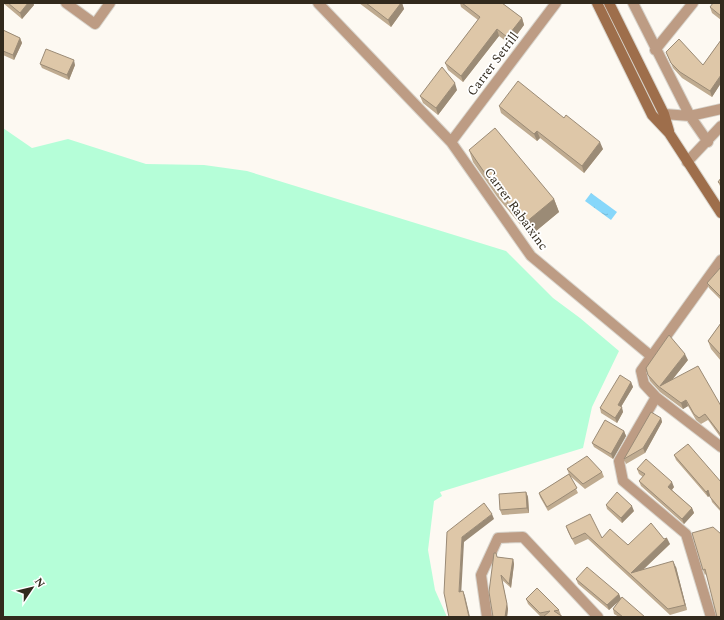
<svg xmlns="http://www.w3.org/2000/svg" width="724" height="620" font-family="Spectral,serif">
	<defs>
		<pattern id="water-ripples" width="26" height="14" patternUnits="userSpaceOnUse"><rect width="26" height="14" fill="#87d7fa"/><path d="M2 4q2-2 4 0t4 0M15 11q2-2 4 0t4 0" fill="none" stroke="#75b9d6"/></pattern>
	</defs>
	<rect width="100%" height="100%" fill="#fdf9f2"/>
	<path fill="#b5fed8" d="M3,128L32,148L68,139L146,164L204,165L247,171L506,251L553,298L580,318L619,351L592,407L583,448L440,492L442,496L434,501L428,550L435,590L447,617H3Z"/>
	<path fill="url(#water-ripples)" d="M591,193L617,212L611,220L585,201Z"/>
	<g fill="none" stroke-linecap="round" stroke-linejoin="round">
		<defs>
			<path id="street" d="M66,3L95,24L110,3
				M318,3L451,142L531,256L651,356
				M633,3L690,116L708,142
				M655,50L693,3
				M664,114L690,116L721,109
				M451,142L556,3
				M687,162L721,126
				M721,260L641,371L644,384L656,397L721,447
				M656,397L619,461L623,481L686,534L711,617
				M487,617L481,575L498,538L523,537L598,617"/>
			<path id="secondary" d="M597,3L652,115L669,133L721,213
				M609,3L664,114L669,131"/>
		</defs>
		<use href="#street" stroke="#d8d4cc" stroke-width="12"/>
		<use href="#secondary" stroke="#d8d4cc" stroke-width="12"/>
		<use href="#street" stroke="#bd9c84" stroke-width="10"/>
		<use href="#secondary" stroke="#9e6e4b" stroke-width="10"/>
	</g>
	<path fill="#bfab90" d="M3,3H33L34,5L22,19Z
		M359,3H402L404,9L391,27Z
		M460,3H502L522,18L524,25L510,44L499,36L463,82L448,70L445,63L478,20L461,7Z
		M721,3V20L712,13L710,7Z
		M3,30L20,38L22,43L14,60L3,55Z
		M721,40V83L712,97L682,78L673,68L666,52L703,65Z
		M40,64L75,65L69,80L42,68Z
		M457,90L438,115L423,103L420,96Z
		M499,106L603,149L584,173L540,138L537,141L501,113Z
		M469,150L554,199L559,212L530,236L498,198L473,162Z
		M721,178V188L718,182Z
		M721,267V300L709,288L707,283Z
		M721,323V361L711,349L708,341Z
		M688,360L672,380L721,406V438L708,420L701,424L696,420L688,406L683,409L660,392L650,381L648,375Z
		M631,382L633,387L621,407L623,412L617,423L601,413L600,408Z
		M661,418L662,422L645,453L626,464L624,459Z
		M624,431L626,436L613,459L594,447L592,443Z
		M674,455L721,482V512L712,502L710,495L708,497L676,460Z
		M567,469L602,472L604,477L585,489L570,476L578,493L548,511L540,497L539,493L569,474Z
		M637,469L674,487L672,490L692,508L694,513L684,524L641,486L639,481L643,477L639,474Z
		M526,492L528,497L529,513L502,515L500,510Z
		M606,505L634,511L622,523L607,509Z
		M566,526L602,538L628,545L664,539L670,544L643,570L676,567L687,610L670,615L588,539L575,545L568,532Z
		M721,534L706,574L705,575L703,570Z
		M497,557L513,559L514,564L511,588L502,580L508,609L507,617H493Z
		M576,579L619,594L621,599L645,617H619L614,614L613,609L618,602L609,610L578,584Z
		M526,599L559,610L561,615H560L563,617H541L528,604Z"/>
	<path fill="#9b8b76" d="M28,3H33L34,5L22,19L20,13Z
		M401,3H402L404,9L391,27L388,20Z
		M522,18L524,25L510,44L507,37Z
		M497,29L499,36L463,82L461,76Z
		M20,38L22,43L14,60L13,55Z
		M74,60L75,65L69,80L67,75Z
		M721,75V83L712,97L710,91Z
		M455,83L457,90L438,115L436,108Z
		M537,131L540,138L537,141L534,134Z
		M600,142L603,149L584,173L582,166Z
		M554,199L559,212L530,236L525,223Z
		M685,354L688,360L664,390L660,386Z
		M631,382L633,387L619,410L618,405Z
		M686,400L688,406L683,409L681,403Z
		M622,407L623,412L617,423L615,418Z
		M661,418L662,422L645,453L643,448Z
		M624,431L626,436L613,459L611,454Z
		M672,482L674,487L670,492L668,487Z
		M708,490L710,495L708,497L706,492Z
		M526,492L528,497L529,513L527,508Z
		M632,506L634,511L622,523L621,518Z
		M692,508L694,513L684,524L682,519Z
		M492,514L494,519L464,542L461,597L459,592L462,537Z
		M667,538L670,544L634,578L631,573Z
		M513,559L514,564L511,588L509,584Z
		M673,561L676,567L687,610L685,605Z
		M501,575L502,580L508,609L507,617H505Z
		M463,591L465,596L470,617H469Z
		M619,594L621,599L609,610L607,605Z"/>
	<path fill="#dec7a8" stroke="#9b8b76" d="M8,3H28L20,13Z
		M366,3H401L388,20Z
		M462,3H502L522,18L507,37L497,29L461,76L445,63L480,17Z
		M713,3H721V16L710,7Z
		M3,30L20,38L13,55L3,51Z
		M679,39L703,65L721,40V75L710,91L680,72L671,63L666,52Z
		M46,49L74,60L67,75L40,64Z
		M442,67L455,83L436,108L420,96Z
		M518,81L564,118L566,115L600,142L582,166L537,131L534,134L499,106Z
		M495,128L554,199L525,223L493,185L469,150Z
		M721,178V184L718,182Z
		M721,267V296H720L707,283Z
		M721,323V355L708,341Z
		M669,335L685,354L660,386L698,366L721,406V435L705,414L699,418L694,414L686,400L681,403L658,386L648,375L646,368Z
		M620,375L631,382L618,405L622,407L615,418L600,408Z
		M651,412L661,418L643,448L624,459Z
		M605,420L624,431L611,454L592,443Z
		M688,444L721,482V510L710,497L708,490L706,492L674,455Z
		M587,456L602,472L583,484L567,469Z
		M646,459L672,482L668,487L692,508L682,519L639,481L645,474L637,469Z
		M569,474L577,488L547,507L539,493Z
		M526,492L527,508L500,510L499,494Z
		M617,492L632,506L621,518L606,505Z
		M484,503L492,514L462,537L459,592L463,591L469,617H449L444,593L447,532Z
		M590,514L602,538L610,529L628,545L651,523L664,539L667,538L631,573L673,561L685,605L668,609L585,533L572,539L566,526Z
		M713,527L721,534V617H717L705,569L703,570L692,533Z
		M494,553H496L497,557L513,559L509,584L501,575L507,604L505,617H493L489,592Z
		M587,567L619,594L607,605L576,579Z
		M537,588L559,610L554,611L563,617H543L550,611L540,613L526,599Z
		M622,597L645,617H623L613,609Z"/>
	<g text-anchor="middle" dominant-baseline="central" stroke-width="3.5" stroke-linejoin="round" paint-order="stroke">
		<g font-size="13" fill="#322a1d" stroke="#fff">
			<text transform="translate(493 64) rotate(-53)">Carrer Setrill</text>
			<text transform="translate(516 209) rotate(54)">Carrer Rabaixinc</text>
		</g>
	</g>
	<rect width="724" height="620" fill="none" stroke="#322a1d" stroke-width="8"/>
	<g transform="translate(32 588) rotate(55)" stroke="#ffffff" stroke-width="3" paint-order="stroke">
	<path d="M0-3L7 15L0 10L-7 15Z" fill="#322a1d"/>
	<text y="-6" font-size="11" font-weight="bold" text-anchor="middle" fill="#322a1d">N</text>
	</g>
</svg>
